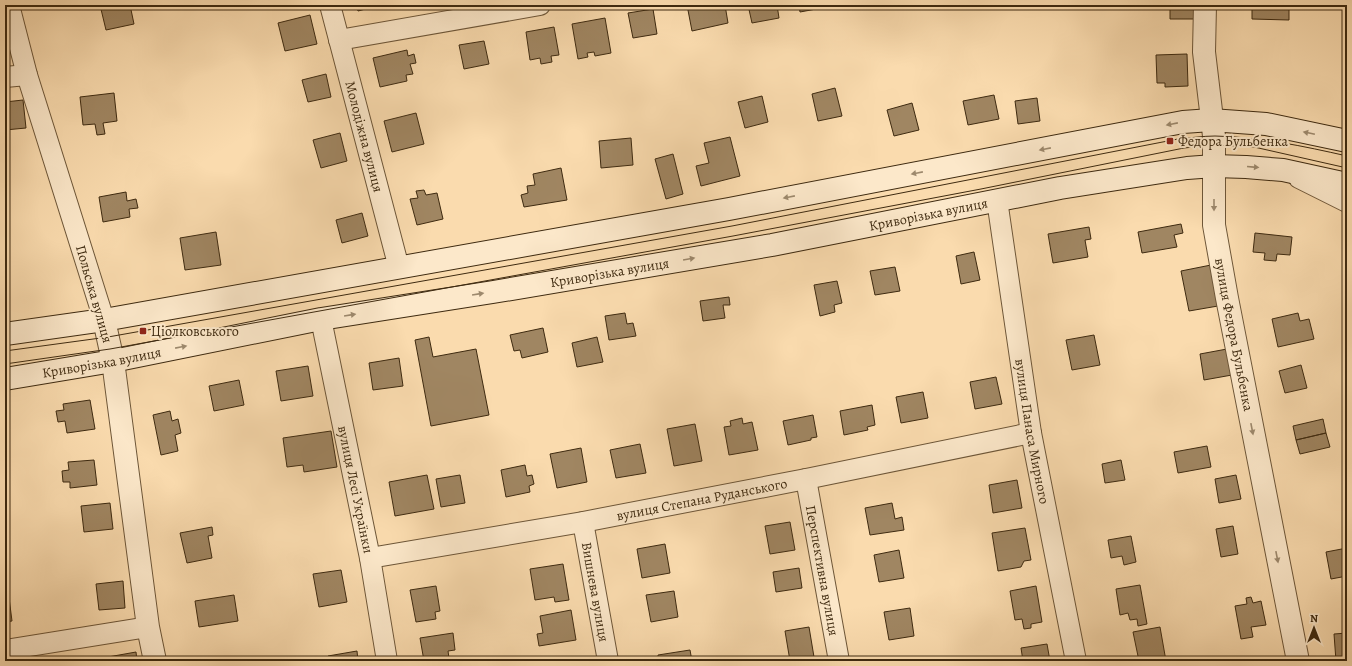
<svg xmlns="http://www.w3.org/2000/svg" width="1352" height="666" font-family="Alegreya,serif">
	<rect width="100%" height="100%" fill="#fadbae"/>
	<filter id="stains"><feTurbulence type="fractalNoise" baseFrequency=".005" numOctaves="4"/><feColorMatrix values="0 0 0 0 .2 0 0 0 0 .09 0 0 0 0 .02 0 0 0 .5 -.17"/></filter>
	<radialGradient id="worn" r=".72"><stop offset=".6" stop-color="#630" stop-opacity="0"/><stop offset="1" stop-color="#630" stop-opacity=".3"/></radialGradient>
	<path fill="#a08662" stroke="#3e2a10" d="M100,5H130L134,24L106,30Z
		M356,5H381L358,11Z
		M687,5H725L728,23L692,31Z
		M748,5H777L779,18L752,23Z
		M799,5H827V7L800,12Z
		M1170,5H1194V19H1170Z
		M1252,5H1289V20L1252,19Z
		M653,9L657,34L633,38L628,13Z
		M310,15L317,44L285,51L278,23Z
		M605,18L611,53L595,56L594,52L587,53L588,57L578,59L572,24Z
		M554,27L559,55L551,56L552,62L541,64L540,58L530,60L526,32Z
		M484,41L489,64L464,69L459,45Z
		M407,50L408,56L414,54L416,63L410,64L413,74L406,75L407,81L380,87L373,58Z
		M1187,54L1188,86L1165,87V83H1157L1156,55Z
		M326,74L331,97L308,102L302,80Z
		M835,88L842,116L818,121L812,94Z
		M114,93L117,121L103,123L105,134L97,135L95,124L83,125L80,97Z
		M994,95L999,119L968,125L963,101Z
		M762,96L768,122L745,128L738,102Z
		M1037,98L1040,121L1018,124L1015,101Z
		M23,100L26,128L5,130V102Z
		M912,103L919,130L894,136L887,110Z
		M416,113L424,144L392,152L384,121Z
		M340,133L347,161L321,168L313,140Z
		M730,137L740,176L701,186L696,166L709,163L704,143Z
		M631,138L633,165L601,168L599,141Z
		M673,154L683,194L666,199L655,159Z
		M561,168L567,200L524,207L521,195L528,193L527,186L535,185L533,174Z
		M424,190L426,195L437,193L443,219L417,225L410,199L418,198L416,191Z
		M126,192L127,201L136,199L138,208L129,209L130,217L103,222L99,197Z
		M362,213L368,236L342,243L336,220Z
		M1181,224L1183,233L1174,235L1177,247L1142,253L1138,232Z
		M1089,227L1091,239L1085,240L1088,257L1053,263L1048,234Z
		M216,232L221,265L185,270L180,238Z
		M1255,233L1292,237L1290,255L1277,254L1276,261L1264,260L1265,253L1253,252Z
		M974,252L980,280L961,284L956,256Z
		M1211,265L1218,306L1189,311L1181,271Z
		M895,267L900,291L875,295L870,271Z
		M837,281L842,303L834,305L835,312L820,316L814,285Z
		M729,297L730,305H723L725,318L703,321L700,301Z
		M625,313L627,324L633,323L636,336L609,340L605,316Z
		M1298,313L1300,321L1309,319L1314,339L1278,347L1272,319Z
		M543,328L548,352L522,358L520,350L514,351L510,335Z
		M1094,335L1100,365L1072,370L1066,340Z
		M429,337L433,357L476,349L489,415L431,426L415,340Z
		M597,337L603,362L577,367L572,343Z
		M1227,349L1232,375L1204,380L1200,354Z
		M399,358L403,386L373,390L369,363Z
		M1301,365L1307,388L1285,393L1279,371Z
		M308,366L313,396L281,401L276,371Z
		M996,377L1002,404L975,409L970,382Z
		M239,380L244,405L214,411L209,386Z
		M923,392L928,418L901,423L896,397Z
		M90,400L95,429L67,433L65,421L58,422L56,411L64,410L63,404Z
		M872,405L875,425L867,427L868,430L844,435L840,411Z
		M170,411L172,421L178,419L181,433L175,435L178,451L161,455L153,415Z
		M813,415L817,437L811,438V440L788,445L783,421Z
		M742,418L743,424L752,422L758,450L729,455L724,427L731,426L730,421Z
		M1323,419L1326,433L1296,440L1293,426Z
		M695,424L702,461L674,466L667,429Z
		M331,431L337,467L304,472L303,465L287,467L283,438Z
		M1326,433L1330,447L1300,454L1296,440Z
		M640,444L646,473L616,478L610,450Z
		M1207,446L1211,467L1178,473L1174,452Z
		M581,448L587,482L557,488L550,454Z
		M94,460L97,485L70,488V482H63L62,471L69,470L68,462Z
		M1121,460L1125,480L1105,483L1102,464Z
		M525,465L527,476L532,475L534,484L529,486L530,492L506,497L501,470Z
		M427,475L434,509L395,516L389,482Z
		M460,475L465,503L441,507L436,479Z
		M1236,475L1241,499L1219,503L1215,479Z
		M1017,480L1022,508L993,513L989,485Z
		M110,503L113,529L84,532L81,506Z
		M892,503L895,519L902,517L904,530L870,535L865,508Z
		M790,522L795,550L770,554L765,526Z
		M1233,526L1238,554L1221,557L1216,529Z
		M212,527L213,535L208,536L212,558L187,563L180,533Z
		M1025,528L1031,560L1024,561L1021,567L998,571L992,533Z
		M1131,536L1136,562L1124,565L1122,556L1111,558L1108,540Z
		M665,544L670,573L642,578L637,549Z
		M1347,548V576L1331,579L1326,552Z
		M899,550L904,578L879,582L874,555Z
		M563,564L569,600L555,602L554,597L535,600L530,569Z
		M799,568L802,588L776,592L773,572Z
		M341,570L347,602L319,607L313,574Z
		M123,581L125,608L99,610L96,584Z
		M1140,585L1147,624L1138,626L1137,619L1130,620L1128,613L1120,615L1116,589Z
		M436,586L440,611L435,612L436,619L416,622L410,590Z
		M1036,586L1042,622L1031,624V628L1024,629L1022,619L1015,620L1010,591Z
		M5,590H8L12,621L5,622Z
		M674,591L678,617L651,622L646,595Z
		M234,595L238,621L199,627L195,601Z
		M1251,597L1253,603L1261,601L1266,625L1251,627L1253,637L1241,639L1235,606L1247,604L1246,598Z
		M910,608L914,636L889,640L884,612Z
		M571,610L576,640L539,646L537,634L543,633L540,616Z
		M809,627L814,657L790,661L785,631Z
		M1160,627L1166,661H1139L1133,632Z
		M453,633L455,650L448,651L449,658L424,661L420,638Z
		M1347,633V661H1336L1334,634Z
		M1047,644L1050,661H1023L1021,648Z
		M690,650L692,661H658V655Z
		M357,651L358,661H328V656Z
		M136,652L137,661H108V657Z"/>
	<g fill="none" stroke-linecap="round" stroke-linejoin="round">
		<defs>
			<g id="minor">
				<path d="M9,5L27,75L104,320"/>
				<path id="s1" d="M330,5L399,268"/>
				<path d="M339,40L540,5"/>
				<path d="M5,77L27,75"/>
				<path d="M1299,178L1347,202"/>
				<path id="s2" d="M997,200L1031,433L1076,661"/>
				<path id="s3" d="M321,319L370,558L387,661"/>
				<path id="s4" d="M806,479L839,661"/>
				<path id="s5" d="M583,522L608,661"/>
				<path id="s6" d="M370,558L583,522L806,479L1031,433"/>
				<path d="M5,650L148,627"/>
			</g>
			<g id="tertiary">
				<path id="s7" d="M1205,5L1204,52L1214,136V225L1227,298L1298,661"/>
				<path d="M104,320L113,361L148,627L155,661"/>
			</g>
			<g id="secondary">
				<path d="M5,334L104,320L729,209L1183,122L1211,120L1266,124L1347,141"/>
				<path id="s8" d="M5,379L113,361L321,319L493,292L772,245L1060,188L1187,168L1214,166L1246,167L1283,170L1347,184"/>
			</g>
		</defs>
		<use href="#minor" stroke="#6d5638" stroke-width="22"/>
		<use href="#tertiary" stroke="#6d5638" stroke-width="24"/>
		<use href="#secondary" stroke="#3e2a10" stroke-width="24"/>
		<use href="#minor" stroke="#fce8ca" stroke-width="20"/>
		<use href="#tertiary" stroke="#fce8ca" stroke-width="22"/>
		<use href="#secondary" stroke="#fce8ca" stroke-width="22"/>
		<path stroke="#3e2a10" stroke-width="1" d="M5,351L108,337L732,226L1178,139C1190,138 1203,136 1215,136C1260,137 1303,146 1347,156
			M5,364L110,349L733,236L981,189L1184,148L1214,145L1254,147L1347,168"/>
	</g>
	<defs><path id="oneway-solid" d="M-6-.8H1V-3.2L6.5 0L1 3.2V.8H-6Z"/></defs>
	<g fill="#9d896d">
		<use href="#oneway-solid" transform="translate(1172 124) rotate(169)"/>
		<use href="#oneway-solid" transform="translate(1309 133) rotate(-168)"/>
		<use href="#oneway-solid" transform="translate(1045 149) rotate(169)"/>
		<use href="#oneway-solid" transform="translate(1253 167) rotate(5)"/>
		<use href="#oneway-solid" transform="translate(917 173) rotate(169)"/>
		<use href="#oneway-solid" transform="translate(789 197) rotate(169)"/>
		<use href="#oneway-solid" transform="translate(1214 205) rotate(90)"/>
		<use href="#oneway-solid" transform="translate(689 259) rotate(-10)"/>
		<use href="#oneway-solid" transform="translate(478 294) rotate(-9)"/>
		<use href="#oneway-solid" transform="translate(350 315) rotate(-9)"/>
		<use href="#oneway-solid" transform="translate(181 347) rotate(-11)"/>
		<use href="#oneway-solid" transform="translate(1252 429) rotate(79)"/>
		<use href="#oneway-solid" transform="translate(1277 557) rotate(79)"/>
	</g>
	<g fill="#8f2418" stroke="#fce8ca" stroke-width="1.5">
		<rect x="1166" y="137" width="8" height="8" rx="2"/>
		<rect x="139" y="327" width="8" height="8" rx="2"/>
	</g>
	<g text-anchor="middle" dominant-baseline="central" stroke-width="4" stroke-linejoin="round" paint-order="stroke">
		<g font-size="14" fill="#3e2a10" stroke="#fce8ca">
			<text stroke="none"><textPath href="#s1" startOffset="136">Молодіжна вулиця</textPath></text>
			<text stroke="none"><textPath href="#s8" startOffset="938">Криворізька вулиця</textPath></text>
			<text stroke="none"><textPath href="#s8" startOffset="614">Криворізька вулиця</textPath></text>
			<text transform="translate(94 294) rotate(74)">Польська вулиця</text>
			<text stroke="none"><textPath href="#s7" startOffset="332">вулиця Федора Бульбенка</textPath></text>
			<text stroke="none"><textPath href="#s8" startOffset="98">Криворізька вулиця</textPath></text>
			<text stroke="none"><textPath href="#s2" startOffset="234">вулиця Панаса Мирного</textPath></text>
			<text stroke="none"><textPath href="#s3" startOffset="174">вулиця Лесі Українки</textPath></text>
			<text stroke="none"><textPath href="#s6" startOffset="337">вулиця Степана Руданського</textPath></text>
			<text stroke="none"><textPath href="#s4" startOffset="93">Перспективна вулиця</textPath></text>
			<text stroke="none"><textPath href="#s5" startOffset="71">Вишнева вулиця</textPath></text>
		</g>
		<g font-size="14" fill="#3e2a10" stroke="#fce8ca" text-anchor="start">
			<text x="1178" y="141">Федора Бульбенка</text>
			<text x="151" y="331">Ціолковського</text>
		</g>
	</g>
	<rect width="1352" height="666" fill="none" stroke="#fadbae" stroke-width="20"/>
	<rect x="6" y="6" width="1340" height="654" fill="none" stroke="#3e2a10" stroke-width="2"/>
	<rect x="10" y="10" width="1332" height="646" fill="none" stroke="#3e2a10"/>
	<g transform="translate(1314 628)" stroke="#fce8ca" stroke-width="3" paint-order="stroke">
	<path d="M0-3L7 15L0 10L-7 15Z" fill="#3e2a10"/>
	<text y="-6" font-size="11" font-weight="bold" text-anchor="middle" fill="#3e2a10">N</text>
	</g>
	<rect width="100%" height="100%" filter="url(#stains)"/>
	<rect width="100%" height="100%" fill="url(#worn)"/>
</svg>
